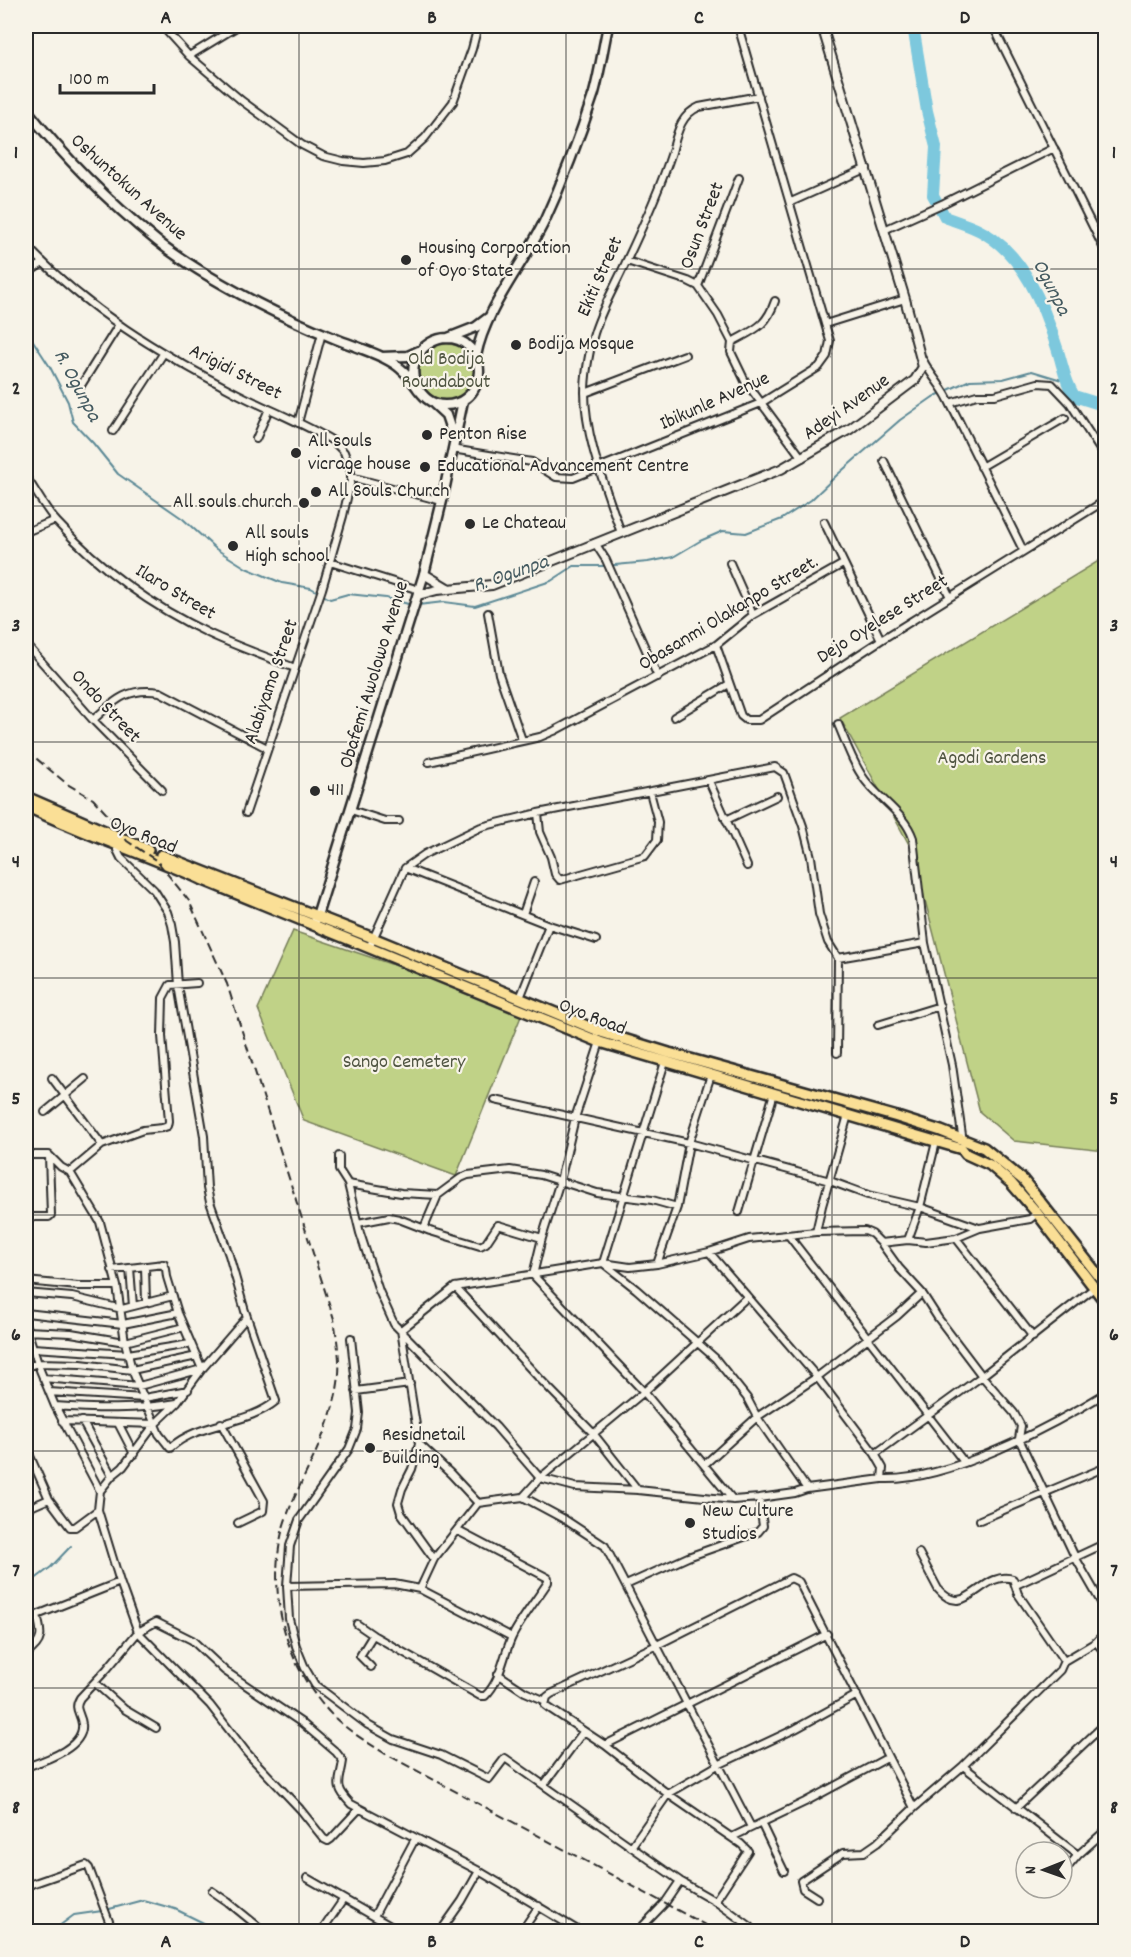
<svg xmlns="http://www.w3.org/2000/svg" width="1131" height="1957" font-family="Dekko,sans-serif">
	<rect width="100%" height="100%" fill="#f7f3e8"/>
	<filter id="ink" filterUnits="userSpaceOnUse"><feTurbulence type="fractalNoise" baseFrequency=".0167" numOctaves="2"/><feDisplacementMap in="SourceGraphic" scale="12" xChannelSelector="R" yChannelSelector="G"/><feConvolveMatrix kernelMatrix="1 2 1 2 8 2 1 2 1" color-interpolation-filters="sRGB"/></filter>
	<g filter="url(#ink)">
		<path fill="#c0d287" stroke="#767e59" stroke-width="1.5" d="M419 372a28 28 0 1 1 56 0a28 28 0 1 1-56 0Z
			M1105,557V1151L1014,1141L980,1112L912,850L840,718Z
			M293,931L524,1009L456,1176L304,1121L258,1009Z"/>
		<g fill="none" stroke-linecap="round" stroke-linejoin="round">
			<path stroke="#5c8996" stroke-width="2" d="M26,330L50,367L68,402L73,422L93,443L118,474L183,519L216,549L246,568L282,583L311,588L330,599L348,594L386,598L412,605
				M418,605L444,602L475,606L551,581L574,566H604L648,562L673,557L700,541L723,531L746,533L782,519L811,500L837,475L900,420L933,397L970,380L1003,379L1032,371L1065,381
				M26,1586L51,1567L71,1546
				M51,1932L74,1915L102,1911L143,1900L175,1909L222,1932"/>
			<path stroke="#7dc8dd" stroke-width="12" d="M913,26L927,111L936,147L933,195L945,217C957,222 973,226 984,233C1024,256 1044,306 1057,348C1063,366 1064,379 1074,396L1106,406"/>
			<defs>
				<path id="minor" d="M162,26L189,56L242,101L302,145L323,156L343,161L364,163L385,161L407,154L425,138L453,102L472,49L478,26
					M993,26L1106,253
					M189,56L238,26
					M791,202L867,168
					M884,230L944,203L1054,148
					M26,245C88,311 159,353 238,394C269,410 303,423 333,441L344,452L351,472V480L343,516L322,589L246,813
					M627,261L688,281L698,286L718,315L732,342L731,352L745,381L802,458
					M26,274L43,263
					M698,286L739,178
					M825,324L905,299
					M732,342C755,329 766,327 775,301
					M923,360C930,374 940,384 947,397L1023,550
					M80,387L118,326
					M585,393L685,355
					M950,403L977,395H995L1038,383L1052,384L1070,403L1106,459
					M298,423L322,333
					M113,431L163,354
					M256,439L269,409
					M452,449L532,462L556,477L573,478L761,403L819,367L827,356L830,341L738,26
					M884,461L950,597
					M981,467L1065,418
					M26,477C36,491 45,509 57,522C100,569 153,607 210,634C238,647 267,657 295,668
					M351,477L442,501
					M824,522L881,640
					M26,532L55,520
					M621,533C606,488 585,440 585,392C585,374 589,354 593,337C600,311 615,287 626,262C643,226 660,189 672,152C677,134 680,115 699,107L759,96
					M595,543L606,560L658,677
					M330,562L419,590
					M730,563L753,615
					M488,613L499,674L522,740
					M26,644L93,720L162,790
					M716,645L741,716L746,720H759L881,640L1106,500
					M674,717L729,684
					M93,720C115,700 128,687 160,692L267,748
					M838,724C846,743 853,764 865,780C880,800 905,814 913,838L925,943L952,1065L963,1142
					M429,762L540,737L554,731L716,645L753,615L843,564
					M709,781L747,866
					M351,810L385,821H399
					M538,813L540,832L551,857L555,874L560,880L645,856L657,840L658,822L650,792
					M726,820L777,796
					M405,868L549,925L596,940
					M523,914L534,882
					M369,948L405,868L425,854L481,827L538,813L775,767L784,773L803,826L811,857L819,914L828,942L838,958L837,1053
					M838,958L925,943
					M520,998L549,925
					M878,1025L940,1006
					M600,1042L575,1118L560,1181L542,1238L533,1275L644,1392L733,1500
					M665,1062L603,1263L636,1289L715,1358L747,1398L757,1417L807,1489
					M52,1078L102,1145
					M495,1100L689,1143L830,1181L868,1195L920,1207L979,1228
					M45,1112L85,1079
					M26,1155H49L61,1167L70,1172L100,1222L117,1286L125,1342L132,1370L159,1434L170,1448C200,1421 246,1426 276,1401L245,1311L229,1255L210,1202L207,1188L204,1136L178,985L175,942L172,925L168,912L154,890L121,858L117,850L120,843
					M339,1156V1170L348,1184L360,1233L379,1291L394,1324L496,1427L540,1478L575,1487L638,1490L733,1500L759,1498L795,1493L807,1489L882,1479L883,1468L875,1454L817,1377L709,1252
					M70,1172L102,1145L143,1130L162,1128L168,1126L169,1121L162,1036L163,998L170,985L197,983
					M348,1184L401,1193L438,1195L461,1178L468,1175L510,1170L541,1175L597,1193L652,1200L677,1207
					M739,1212L774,1093
					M26,1217H49L51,1215L49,1156
					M358,1223L389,1217L399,1219L430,1231L480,1246L486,1243L498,1225L542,1238
					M424,1228L438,1195
					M816,1232L822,1206L848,1115
					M789,1236L964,1462
					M956,1238L1033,1337
					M908,1240L920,1207L936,1142
					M881,1243L899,1268L922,1293L938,1318L982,1376L1014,1413L1021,1426L1019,1439L1075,1557L1106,1611
					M657,1264L677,1207L689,1143L711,1075
					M145,1267L146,1302
					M130,1268L133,1306
					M112,1270L164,1264
					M26,1281L78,1286H117
					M455,1287L540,1379L593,1433L638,1490
					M26,1293L72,1297L122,1309L173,1296
					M26,1313L123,1324L178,1313
					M247,1317L202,1369L177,1403L155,1424L123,1467L112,1476L100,1491L98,1510L120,1582L138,1632L210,1705L247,1753L300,1809L324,1839L328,1841L331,1839L359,1809
					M26,1326L40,1370L55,1406L100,1491
					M26,1331L71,1333L125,1342L184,1327
					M351,1338L359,1413L357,1429L349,1449L299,1520L290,1546L287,1586L289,1619L296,1646L305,1668L315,1685L368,1725L393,1739L441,1755L489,1779L505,1758L680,1881L715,1901L751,1927
					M33,1348L128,1354L190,1344
					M26,1367L38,1363L81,1364L132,1370L197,1356
					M43,1378L139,1386L202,1369L178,1313L167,1277L166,1269L162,1264
					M356,1391L410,1384
					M49,1392L144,1398L188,1390
					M55,1406C97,1409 136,1410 177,1403
					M62,1421L155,1424
					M82,1421L112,1476
					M118,1423L134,1454
					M221,1423L264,1501L263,1511L238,1523
					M419,1444L451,1474L478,1503
					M26,1447L49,1499L70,1527H75L98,1510
					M875,1454L982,1376L1094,1288
					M705,1464L757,1417L817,1377L897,1316L922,1293
					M882,1479C947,1482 1050,1427 1106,1393
					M523,1497L564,1519L605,1546L751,1827
					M26,1509L49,1499
					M980,1520L1106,1467
					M919,1553L938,1589C966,1622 982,1569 1013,1579L1018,1594L1064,1661
					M434,1559L401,1513L398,1503L402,1489L412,1469L419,1444L401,1330L455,1287L603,1263L630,1267L657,1264L709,1252L749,1239L816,1232L865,1231L872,1234L881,1243L908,1240L926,1242L956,1238L980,1228L1030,1219L1037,1213
					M626,1585L688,1557L758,1532L763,1526L759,1498
					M1016,1585L1106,1543
					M287,1586L394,1584L420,1589L512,1637
					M420,1589L434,1559L478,1503L523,1497L540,1478L644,1392L747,1297
					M26,1617L37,1615L120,1582
					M357,1624L373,1635L480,1696H485C501,1681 503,1656 512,1637C521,1619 537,1599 548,1582V1578L458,1531
					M1096,1642L1106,1654
					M26,1654C44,1642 42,1634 37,1615
					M371,1667L360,1656L373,1635
					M498,1674L525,1692L546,1701
					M95,1683L124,1709L156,1728
					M605,1745L827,1634
					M963,1766L1078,1855
					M26,1767C43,1761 85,1748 82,1724C81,1713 73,1709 80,1698L107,1669L138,1632L156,1622L192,1640L225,1671L302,1723L336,1752L343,1761C340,1783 333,1785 351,1804L479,1871L581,1932
					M544,1785L583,1732
					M1016,1808L1106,1723
					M761,1823L784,1871
					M732,1837L805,1802L887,1758
					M631,1847L668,1794L718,1765L795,1729L857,1695
					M1062,1874L1078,1855L1106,1830
					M307,1878L401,1932
					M26,1886L86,1865L89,1868L113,1932
					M212,1891L228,1902L265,1932
					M817,1898L803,1889L801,1881L843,1853L864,1852L877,1843L914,1808L963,1766L1060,1670L1064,1661L1096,1642L1106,1631
					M715,1901L748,1851L741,1844L668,1794L605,1745L549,1708L545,1705L547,1697L551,1694L657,1645L791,1578L799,1582L804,1592L914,1808
					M374,1916L415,1839
					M321,1932L343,1900
					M440,1932L462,1901L479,1871
					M521,1932L539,1906
					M637,1932L665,1903L680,1881"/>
				<path id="tertiary" d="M424,574L449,589
					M418,595L437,590L492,585L781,469L850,429L915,380L923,367L905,299L822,26"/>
				<path id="secondary" d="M26,109C64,157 109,202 157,241C187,265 223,285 257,303C282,316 309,328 336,339C351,345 367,350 382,357C388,360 396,364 401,369C417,381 421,405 445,405C453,405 460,403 466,398C474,392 479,381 479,371C479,365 477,358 474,353C451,318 397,350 418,389
					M448,338L476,327L488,318
					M476,356C485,309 523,265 544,222C563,181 580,136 594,93C600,71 603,48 608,26
					M382,357L408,356L419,351
					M434,404L446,415L454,439
					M315,922L424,574L442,501L463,401"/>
				<path id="primary" d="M26,797L148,850
					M26,806C83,834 143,853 201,879L600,1042L962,1149L966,1154L990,1165L1011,1183L1037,1213L1106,1303
					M161,855L373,938L604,1033L669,1053L897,1117L941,1131L984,1148L1023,1180L1106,1285"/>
			</defs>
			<use href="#minor" stroke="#2b2b2b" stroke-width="10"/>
			<use href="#tertiary" stroke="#2b2b2b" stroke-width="12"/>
			<use href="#secondary" stroke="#2b2b2b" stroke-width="13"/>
			<use href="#primary" stroke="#2b2b2b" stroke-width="14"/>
			<use href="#minor" stroke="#f7f3e8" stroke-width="6"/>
			<use href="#tertiary" stroke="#f7f3e8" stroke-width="8"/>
			<use href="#secondary" stroke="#f7f3e8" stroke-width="8"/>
			<use href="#primary" stroke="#fadf96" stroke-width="9"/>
			<path stroke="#2b2b2b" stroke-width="2" stroke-dasharray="9 4.5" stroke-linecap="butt" d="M26,750L67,784L93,799L114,822L127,841L157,861L189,901L227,984L334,1319C336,1332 338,1346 339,1360C341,1386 331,1416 321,1440C309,1470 292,1497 283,1528C266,1594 286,1670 335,1718C350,1732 367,1742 384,1753L718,1932"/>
		</g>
	</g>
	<path fill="none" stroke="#2b2b2b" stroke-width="1.5" stroke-opacity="0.55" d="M299,26V1932M566,26V1932M832,26V1932M26,269H1106M26,506H1106M26,742H1106M26,978H1106M26,1215H1106M26,1451H1106M26,1688H1106"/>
	<g fill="#2b2b2b" stroke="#f7f3e8" stroke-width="2">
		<circle cx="406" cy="260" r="6"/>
		<circle cx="516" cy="345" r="6"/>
		<circle cx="427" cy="435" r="6"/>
		<circle cx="296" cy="453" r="6"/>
		<circle cx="425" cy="467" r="6"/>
		<circle cx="316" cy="492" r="6"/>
		<circle cx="304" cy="503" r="6"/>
		<circle cx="470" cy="524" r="6"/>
		<circle cx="233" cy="546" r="6"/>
		<circle cx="315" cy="791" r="6"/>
		<circle cx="370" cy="1448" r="6"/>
		<circle cx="690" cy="1523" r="6"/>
	</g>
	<g text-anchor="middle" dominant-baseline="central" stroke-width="4.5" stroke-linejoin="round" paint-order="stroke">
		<g font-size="20" fill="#2b2b2b" stroke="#f7f3e8">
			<text transform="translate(128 188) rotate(42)">Oshuntokun Avenue</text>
			<text transform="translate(703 226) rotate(-69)">Osun Street</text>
			<text transform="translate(601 277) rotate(-66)">Ekiti Street</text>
			<text transform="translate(235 373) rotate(27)">Arigidi Street</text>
			<text transform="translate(715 402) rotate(-24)">Ibikunle Avenue</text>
			<text transform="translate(847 408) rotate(-35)">Adeyi Avenue</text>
			<text transform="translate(175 593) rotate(31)">Ilaro Street</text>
			<text transform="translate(729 614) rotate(-31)">Obasanmi Olakanpo Street.</text>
			<text transform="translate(883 620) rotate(-32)">Dejo Oyelese Street</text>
			<text transform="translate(375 675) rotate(-73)">Obafemi Awolowo Avenue</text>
			<text transform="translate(272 682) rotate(-71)">Alabiyamo Street</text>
			<text transform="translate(105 707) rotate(47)">Ondo Street</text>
			<text transform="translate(143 836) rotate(22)">Oyo Road</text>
			<text transform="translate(592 1018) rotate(21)">Oyo Road</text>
		</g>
		<g font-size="20" fill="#2b2b2b" stroke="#f7f3e8" text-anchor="start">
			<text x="418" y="249">Housing Corporation<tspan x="418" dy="23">of Oyo State</tspan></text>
			<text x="528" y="345">Bodija Mosque</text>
			<text x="439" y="435">Penton Rise</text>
			<text x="308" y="442">All souls<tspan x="308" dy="23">vicrage house</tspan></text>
			<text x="437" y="467">Educational Advancement Centre</text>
			<text x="328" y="492">All Souls Church</text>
			<text x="292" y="503" text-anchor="end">All souls church</text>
			<text x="482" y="524">Le Chateau</text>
			<text x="245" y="534">All souls<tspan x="245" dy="23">High school</tspan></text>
			<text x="327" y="791">411</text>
			<text x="382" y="1436">Residnetail<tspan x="382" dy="23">Building</tspan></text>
			<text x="702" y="1512">New Culture<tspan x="702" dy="23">Studios</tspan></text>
		</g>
		<g font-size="20" fill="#505542" stroke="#f7f3e8">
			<text x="446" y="360">Old Bodija<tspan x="446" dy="23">Roundabout</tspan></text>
			<text x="992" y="759">Agodi Gardens</text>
			<text x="404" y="1063">Sango Cemetery</text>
		</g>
		<g font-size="21" font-style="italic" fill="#445a60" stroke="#f7f3e8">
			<text transform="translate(1050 288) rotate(63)">Ogunpa</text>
			<text transform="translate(76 386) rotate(62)">R. Ogunpa</text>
			<text transform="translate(511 575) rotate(-19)">R. Ogunpa</text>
		</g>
	</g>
	<rect width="1131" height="1957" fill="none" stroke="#f7f3e8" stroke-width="66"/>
	<g transform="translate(1044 1870) rotate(269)"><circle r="28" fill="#f7f3e8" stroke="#a5a39c" stroke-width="1.5"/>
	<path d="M0-4.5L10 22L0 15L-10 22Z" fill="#2b2b2b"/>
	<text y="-9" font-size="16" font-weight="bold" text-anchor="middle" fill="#2b2b2b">N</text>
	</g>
	<path d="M60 84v9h94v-9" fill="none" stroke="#2b2b2b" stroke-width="3"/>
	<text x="69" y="84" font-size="18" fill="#2b2b2b" stroke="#f7f3e8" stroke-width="4.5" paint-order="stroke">100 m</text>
	<rect x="33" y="33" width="1065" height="1891" fill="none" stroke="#2b2b2b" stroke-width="2"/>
	<g font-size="20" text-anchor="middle" font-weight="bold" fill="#2b2b2b">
		<text x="166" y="23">A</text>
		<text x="432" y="23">B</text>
		<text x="699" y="23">C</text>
		<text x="965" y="23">D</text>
		<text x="16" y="158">1</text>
		<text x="1114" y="158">1</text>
		<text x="16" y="394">2</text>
		<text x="1114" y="394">2</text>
		<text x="16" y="631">3</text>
		<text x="1114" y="631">3</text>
		<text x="16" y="867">4</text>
		<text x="1114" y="867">4</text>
		<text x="16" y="1104">5</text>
		<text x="1114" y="1104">5</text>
		<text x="16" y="1340">6</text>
		<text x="1114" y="1340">6</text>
		<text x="16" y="1576">7</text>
		<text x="1114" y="1576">7</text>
		<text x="16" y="1813">8</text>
		<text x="1114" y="1813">8</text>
		<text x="166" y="1947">A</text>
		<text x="432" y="1947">B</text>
		<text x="699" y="1947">C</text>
		<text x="965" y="1947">D</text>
	</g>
</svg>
